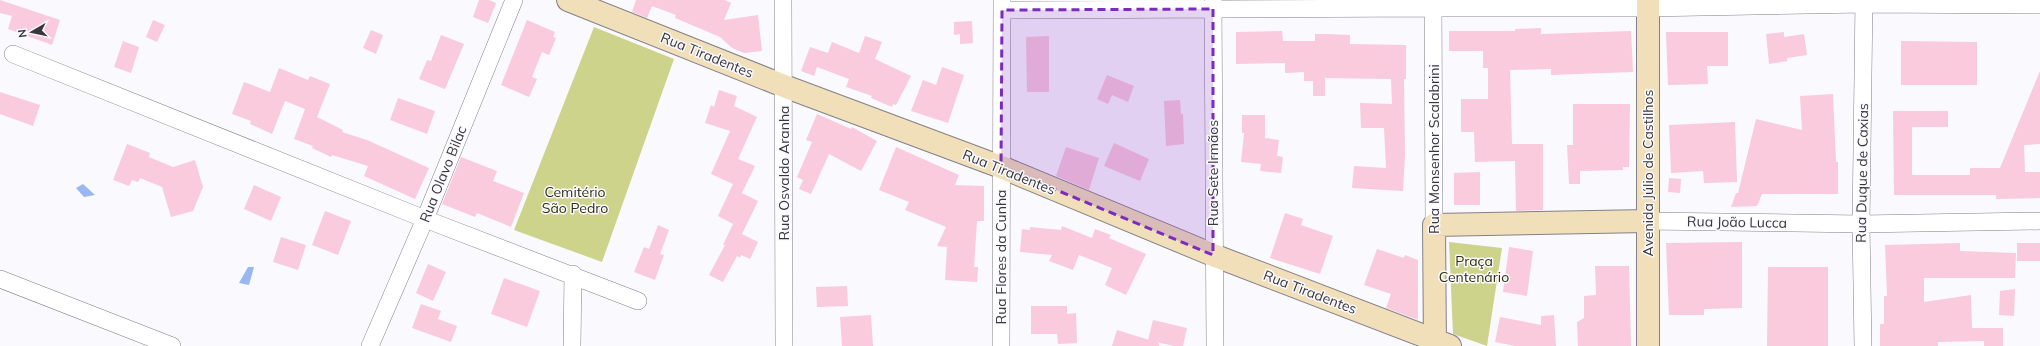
<svg xmlns="http://www.w3.org/2000/svg" width="2040" height="346" font-family="Mulish,sans-serif">
	<rect width="100%" height="100%" fill="#faf9fe"/>
	<path fill="#ced38c" d="M594,27L674,59L602,262L514,230Z
		M1449,242L1502,248L1487,346L1453,334Z"/>
	<path fill="#98b7f3" d="M83,184L95,195L84,197L76,188Z
		M248,267H254L249,285L239,283Z"/>
	<path fill="#f9cbdc" d="M0,0L60,20L52,45L8,29L12,16L0,13Z
		M479,0H489L496,3L488,23L473,17Z
		M636,0H725L731,3L724,20L758,15L762,51L744,53L732,48L720,37L675,18L676,15L652,6L647,18L632,12Z
		M153,20L165,25L157,42L146,37Z
		M527,20L555,32L553,37L556,38L549,55L542,52L532,77L537,79L529,97L501,85Z
		M972,21L973,43L960,44V34L954,35V22Z
		M1541,28V34L1631,31L1633,72L1551,75V69L1510,70L1512,144H1543V210L1516,211L1515,161L1475,162L1474,132H1461V99H1488V68H1483V51H1449V31H1515V29Z
		M371,30L383,35L376,54L363,48Z
		M1282,31L1283,41H1315V34H1326L1350,35V44L1406,45V79H1404L1405,155L1403,191L1352,188L1354,166L1386,168L1384,128H1361L1360,103L1392,104L1391,79L1325,78V96H1313V81H1304V72L1285,73V63L1236,64V32Z
		M1666,32H1728V66H1707L1708,84L1668,85Z
		M1784,32V37L1804,34L1807,55L1787,58V61L1769,64L1766,34Z
		M441,35L464,44L445,89L419,79L427,60L431,61Z
		M865,36L882,42L875,59L911,76L896,105L893,104L892,107L871,98L872,96L846,87L849,79L817,67L814,76L801,71L810,47L828,53L832,42L859,53Z
		M1049,36V92H1027L1026,37Z
		M123,41L139,47L131,73L114,67Z
		M1901,41L1977,42V85H1901Z
		M942,67L964,75L948,123L911,111L923,80L936,85Z
		M279,68L308,80L310,76L330,84L317,117L343,130L342,132L367,140L429,168L415,199L364,176L368,166L332,155L331,157L312,148L313,146L294,139L305,109L285,101L272,134L250,124L251,121L232,114L244,82L270,92Z
		M2040,71V144L2024,145L2025,172H2040V198L1996,199V195H1894L1893,111H1948V127H1912V175H1970V168H2000Z
		M1107,75L1134,86L1128,102L1112,95L1108,104L1097,99Z
		M719,90L737,96L734,106L757,117L738,159L755,166L742,193L758,201L742,234L758,242L750,259L741,255L740,258L737,256L723,282L709,275L725,245H723L733,224L718,216L733,184L711,174L730,131L705,123L711,105L714,107Z
		M0,92L40,105L33,126L0,114Z
		M1833,94L1836,162H1838V194H1762L1757,206L1731,207L1736,193H1738L1756,119L1802,130L1800,96Z
		M398,98L435,111L427,134L390,120Z
		M1180,100L1181,114H1183L1184,144L1166,146L1164,101Z
		M1573,104H1630L1629,167H1623V170L1580,171V184H1569L1567,145H1573Z
		M817,114L851,129L852,127L877,141L861,171L829,154L811,194L799,189L803,180L797,177L812,142L806,140Z
		M1242,115H1265V138L1279,140L1277,156L1283,157L1281,173L1260,171L1261,164L1241,162L1244,133H1242Z
		M1735,122L1737,182L1704,183L1703,171L1671,173L1669,125Z
		M1114,143L1149,159L1140,181L1104,166Z
		M127,144L150,153L149,157L173,167L195,160L203,187L193,211L171,217L162,187L140,178L138,182L132,180L129,186L113,180Z
		M896,147L959,175L955,185L984,186V221H977L974,267H978L977,282L945,280L947,247L937,246L946,227L905,210L909,202L879,190Z
		M1066,147L1099,158L1089,190L1056,176Z
		M461,157L497,171L493,181L524,193L511,227L477,213L475,217L442,204Z
		M1480,172V205H1454V173Z
		M1669,178L1681,179L1680,193L1668,192Z
		M254,185L281,197L271,221L244,209Z
		M325,211L351,221L338,255L312,245Z
		M1285,213L1303,219L1301,225L1333,236L1320,274L1270,258Z
		M658,225L669,230L660,254L664,255L655,280L634,272L644,247L649,249Z
		M1062,226L1092,238L1095,229L1111,235L1109,238L1146,254L1126,295L1105,285L1112,268L1079,255L1073,270L1049,261L1052,255L1020,252L1022,229L1030,230V227L1061,230Z
		M281,237L306,245L298,270L273,262Z
		M1742,242V308L1704,309V315H1669L1666,243Z
		M1960,243V251L2016,253L2015,278H1924V302L1971,295L1972,328H2003V346H1984V341L1938,342V346H1880V324H1884V296H1887L1885,245Z
		M2017,243H2040V261H2017Z
		M1509,247L1533,251L1527,296L1503,292Z
		M1377,249L1404,258L1405,255L1418,260V320L1386,308L1391,294L1364,285Z
		M428,264L446,272L433,301L416,293Z
		M1595,266H1629L1631,346H1578L1577,322L1584,318V296L1596,295Z
		M1768,267H1828V346H1767Z
		M504,278L540,291L527,327L491,314Z
		M847,286L848,306L817,307L816,287Z
		M2015,289L2014,316L1999,315L2000,291Z
		M421,304L441,311L438,319L457,326L451,342L412,328Z
		M1031,306H1067V314L1076,313L1077,343L1058,344L1057,334H1031Z
		M871,315L873,346H842L840,317Z
		M1554,315L1556,346H1515L1495,342L1500,317L1541,325V316Z
		M1153,320L1187,328L1183,346H1174L1148,340Z
		M1117,330L1159,343V346H1112Z"/>
	<g fill="none" stroke-linecap="round" stroke-linejoin="round">
		<defs>
			<path id="street" d="M783,0L784,346
				M1213,0L1215,346
				M1433,0L1434,225
				M1002,10L1433,8H1648L1864,4L2040,5
				M13,54L425,219L638,301
				M1647,221L1861,224L2040,221
				M0,279L172,346
				M370,346L425,219L514,0
				M572,346L573,274
				M1001,346L1002,0
				M1863,346L1861,224L1864,0"/>
			<path id="secondary" d="M568,0L784,86L1001,167L1213,255L1450,346
				M1435,346L1434,225L1647,221
				M1648,346V0"/>
		</defs>
		<use href="#street" stroke="#83808a" stroke-width="18"/>
		<use href="#secondary" stroke="#83808a" stroke-width="24"/>
		<use href="#street" stroke="#fff" stroke-width="17"/>
		<use href="#secondary" stroke="#f0dfb8" stroke-width="22"/>
	</g>
	<path fill="#7b2cbf" fill-opacity="0.2" stroke="#7b2cbf" stroke-width="3" stroke-dasharray="8 5" stroke-linejoin="round" d="M1213,9V255L1001,167L1002,10Z"/>
	<g text-anchor="middle" dominant-baseline="central" stroke-width="3" stroke-linejoin="round" paint-order="stroke">
		<g font-size="14" fill="#38373c" stroke="#faf9fe">
			<text transform="translate(707 55) rotate(22)">Rua Tiradentes</text>
			<text transform="translate(1434 149) rotate(-90)">Rua Monsenhor Scalabrini</text>
			<text transform="translate(1009 172) rotate(22)">Rua Tiradentes</text>
			<text transform="translate(784 173) rotate(-90)">Rua Osvaldo Aranha</text>
			<text transform="translate(1213 173) rotate(-90)">Rua Sete Irmãos</text>
			<text transform="translate(1648 173) rotate(-90)">Avenida Júlio de Castilhos</text>
			<text transform="translate(1862 173) rotate(-89)">Rua Duque de Caxias</text>
			<text transform="translate(443 174) rotate(-68)">Rua Olavo Bilac</text>
			<text transform="translate(1737 222) rotate(1)">Rua João Lucca</text>
			<text transform="translate(1001 257) rotate(-90)">Rua Flores da Cunha</text>
			<text transform="translate(1310 292) rotate(21)">Rua Tiradentes</text>
		</g>
		<g font-size="14" fill="#2f3011" stroke="#faf9fe">
			<text x="575" y="192">Cemitério<tspan x="575" dy="16">São Pedro</tspan></text>
			<text x="1474" y="261">Praça<tspan x="1474" dy="16">Centenário</tspan></text>
		</g>
	</g>
	<g transform="translate(32 32) rotate(261)" stroke="#faf9fe" stroke-width="3" paint-order="stroke">
	<path d="M0-3L7 15L0 10L-7 15Z" fill="#38373c"/>
	<text y="-6" font-size="11" font-weight="bold" text-anchor="middle" fill="#38373c">N</text>
	</g>
</svg>
